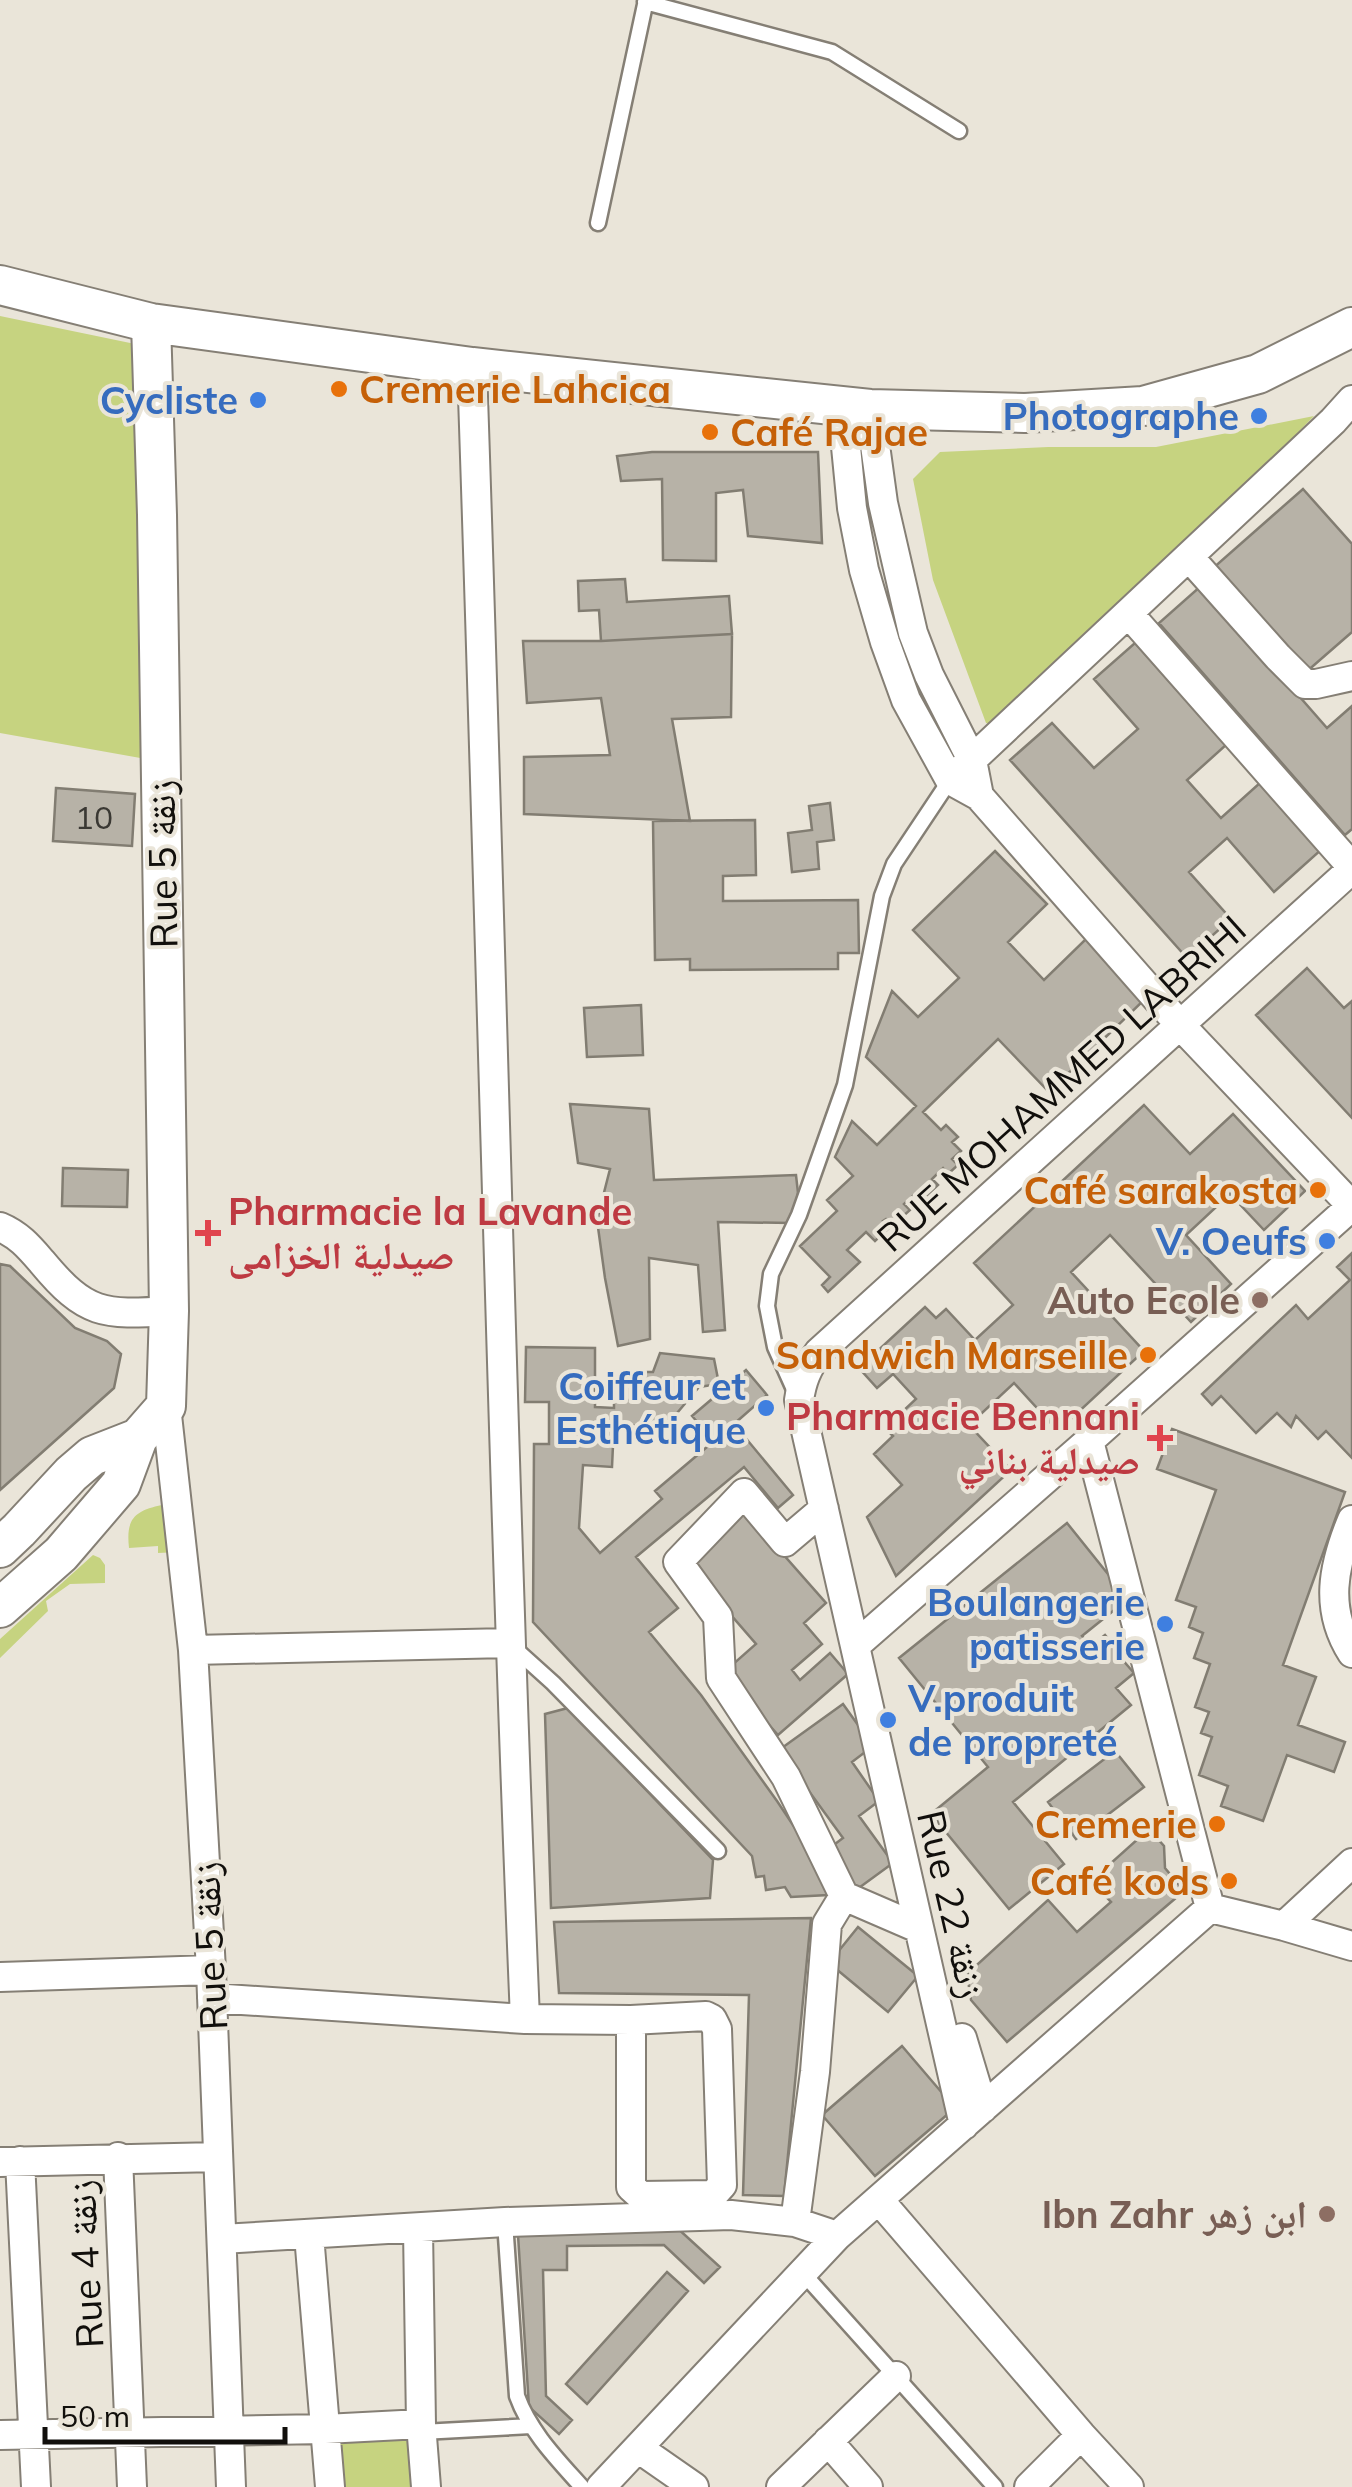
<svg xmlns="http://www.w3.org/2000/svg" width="1352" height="2487" font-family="Mulish,'Noto Naskh Arabic',sans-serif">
	<rect width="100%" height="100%" fill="#eae5d9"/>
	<path fill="#c6d380" d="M0,316L135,344L146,759L0,733Z
		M1314,416L1011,727L986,723L933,580L913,479L940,452L1048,447H1156Z
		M162,1505L173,1518L179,1552L158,1553V1546L129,1548C126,1520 133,1511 162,1505Z
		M93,1555L100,1558L105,1565V1583L70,1584L46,1601L48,1611L0,1658V1639Z
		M410,2437L414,2487H340L336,2442Z"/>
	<path fill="#b7b2a7" stroke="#827d72" stroke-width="2.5" d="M652,452H818L822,543L748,536L743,490L716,493V561L663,560L662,479L621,481L617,456Z
		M1303,489L1352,544V632L1305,673L1212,569Z
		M625,579L627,602L729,596L732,634L601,641L599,610L579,611L578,581Z
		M1202,585L1327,728L1352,706V829L1345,835L1159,623Z
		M732,634L731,717L672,719L690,821L524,814V757L610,755L601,698L527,703L523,641H601Z
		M1135,643L1226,745L1187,780L1221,818L1261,782L1322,849L1274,892L1227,838L1189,872L1231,919L1187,958L1010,760L1052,723L1094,768L1138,729L1094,679Z
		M56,788L135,794L132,846L53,841Z
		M830,803L834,840L817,842L819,869L792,872L788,833L812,830L809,806Z
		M755,820L756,875L723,876V901L858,900L859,953H838V969L690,970V959L655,960L653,821Z
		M995,851L1047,904L1008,942L1044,980L1087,938L1145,999L1049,1092L998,1039L923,1112L941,1130L946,1125L958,1137L952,1142L961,1151L952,1159L958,1165L948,1174L943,1168L932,1179L938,1185L922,1200L916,1193L904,1204L910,1210L893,1225L886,1219L883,1221L889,1228L875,1241L866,1232L847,1250L860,1262L828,1292L822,1285L830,1277L800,1246L837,1211L827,1200L853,1176L835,1157L852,1121L877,1145L916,1106L866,1057L892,991L918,1017L959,978L913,930Z
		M1307,968L1344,1008L1352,1001V1118L1256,1015Z
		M641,1005L643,1055L587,1057L584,1008Z
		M570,1104L649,1109L654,1180L796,1175L798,1193L791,1223L718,1222L725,1330L703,1332L698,1265L649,1258L650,1339L618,1346L605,1278L597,1220L610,1169L578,1163Z
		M1144,1105L1190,1154L1233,1114L1305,1191L1264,1230L1230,1194L1186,1235L1231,1284L1191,1322L1110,1235L1071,1272L1144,1351L1058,1431L1014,1383L969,1425L1011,1470L896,1576L867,1517L902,1485L874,1454L893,1436L885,1428L916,1399L893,1374L877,1388L859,1368L925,1307L936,1318L946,1309L975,1340L1013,1305L974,1263Z
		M63,1168L128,1170L127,1207L62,1206Z
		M1352,1253V1458L1326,1431L1318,1439L1296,1416L1291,1427L1277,1413L1256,1433L1221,1396L1212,1405L1202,1394L1296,1305L1308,1319L1350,1280L1337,1267Z
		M0,1264L10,1266L75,1328L107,1341L121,1354L114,1388L0,1490Z
		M526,1347L595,1348V1407L614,1408V1400H630V1372H653L660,1353L714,1359L719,1384L699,1387L672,1419L656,1427L614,1424L612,1467L583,1465L579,1528L600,1553L662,1499L655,1491L714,1441L692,1416L746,1370L767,1395L734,1424L793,1495L778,1508L744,1467L636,1557L678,1608L649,1632L701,1695L777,1801L827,1876L828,1895L791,1897L785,1887L766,1890L764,1876L756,1877L752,1856L533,1622L534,1444H549V1402H525Z
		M1172,1429L1345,1492L1283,1665L1316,1677L1298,1725L1345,1742L1334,1772L1287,1755L1263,1821L1221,1806L1228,1786L1199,1775L1212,1737L1201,1733L1209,1712L1195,1707L1210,1664L1194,1658L1203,1633L1189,1627L1196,1607L1176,1600L1216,1490L1157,1469Z
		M744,1510L826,1603L804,1623L822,1644L792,1670L800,1680L830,1653L848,1674L778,1735L723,1673L756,1644L685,1562Z
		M1067,1523L1128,1599L1082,1636L1091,1646L1105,1635L1111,1642L1118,1636L1130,1650L1121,1658L1134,1673L1116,1688L1131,1705L1013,1802L1064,1864L1009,1909L931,1814L988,1767L899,1658Z
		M843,1704L873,1746L852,1762L879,1801L859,1816L893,1863L856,1890L827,1850L843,1838L779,1750Z
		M568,1708L713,1860L710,1898L551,1908L545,1714Z
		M1115,1751L1144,1787L1076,1839L1048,1802Z
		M1149,1829L1164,1846L1165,1868L1184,1891L1007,2042L971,2000L967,1974L1048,1900L1077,1932L1111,1902L1091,1881Z
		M811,1918L784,2196L743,2195L749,1995L559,1993L554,1922Z
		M858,1927L918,1976L888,2012L829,1963Z
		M902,2046L955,2108L875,2176L822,2115Z
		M675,2226L720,2267L704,2283L664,2245L567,2246V2270H543L546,2396L572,2420L559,2434L529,2407L518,2235Z
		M667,2272L688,2291L587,2404L566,2384Z"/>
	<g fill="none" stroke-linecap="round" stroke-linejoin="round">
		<defs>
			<path id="lane" d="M645,2L832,52L959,131
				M598,223L646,0
				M797,1396L775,1347L767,1306L771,1274L799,1215L845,1085L882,896L894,864L950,780
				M513,1647L553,1683L718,1851
				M505,2222L517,2396C530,2432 557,2459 582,2487
				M802,2272L995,2487
				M422,2432L531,2426"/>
			<path id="street" d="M472,367C491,918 502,1469 525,2019
				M842,406L852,508L864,570L885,642L906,700L950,780L979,796L972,760L929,675L913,633L883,503L870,409
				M1189,557L1278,657L1305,684H1316L1352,676
				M1129,614L1352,867
				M961,770L1333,421L1352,400
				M0,1227C19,1235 29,1247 42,1262C86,1315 103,1315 169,1311
				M166,1406L193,1650L211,1970L231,2487
				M1089,1441L1210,1908
				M824,1509L785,1542L744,1493L678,1562L718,1617L721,1678L786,1777L844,1896L918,1928
				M1352,1520C1333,1566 1324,1609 1352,1653
				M856,1645L1089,1441L1352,1206L1181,1026L979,796
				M193,1650L509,1643
				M1210,1908L1284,1926L1352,1946
				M1284,1926L1352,1863
				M0,1977L211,1970
				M212,1998L525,2019L631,2020L706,2016L712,2019L717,2029L722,2185L713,2195L641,2196L631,2187V2020
				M962,2038L983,2108
				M964,2125L799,1400C802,1380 807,1368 819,1352L1352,869
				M118,2157L132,2487
				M20,2161L36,2487
				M0,2162L218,2157
				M879,2200L1081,2435L1129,2487
				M795,2222L815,2072L827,1924L844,1896
				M418,2229L421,2424L426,2487
				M309,2235L330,2487
				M222,2239L505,2222L731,2215L795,2222L837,2236
				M0,2435L325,2429L421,2424
				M828,2441L868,2487
				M638,2448L694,2487
				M601,2487L837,2236L1210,1908
				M781,2487L896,2376
				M1029,2487L1081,2435"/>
			<path id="secondary" d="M0,285L151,323L472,367L870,409L1025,413L1143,406L1258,374L1352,327
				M0,1548L19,1530L71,1474L92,1456L138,1438
				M0,1608L61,1554L121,1484L138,1438L166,1406L169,1311L157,515L151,323"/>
		</defs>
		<use href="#lane" stroke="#857f75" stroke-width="19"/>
		<use href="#street" stroke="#857f75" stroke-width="32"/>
		<use href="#secondary" stroke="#857f75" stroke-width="42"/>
		<use href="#lane" stroke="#fff" stroke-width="14"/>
		<use href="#street" stroke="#fff" stroke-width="28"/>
		<use href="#secondary" stroke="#fff" stroke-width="38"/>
	</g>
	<g fill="#e8710a" stroke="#eae5d9" stroke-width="4">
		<circle cx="339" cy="389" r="10"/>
		<circle cx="710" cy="432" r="10"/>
		<circle cx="1318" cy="1190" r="10"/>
		<circle cx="1148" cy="1355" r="10"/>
		<circle cx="1217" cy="1824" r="10"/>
		<circle cx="1229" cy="1881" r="10"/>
	</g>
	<g fill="#3f7fe0" stroke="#eae5d9" stroke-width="4">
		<circle cx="258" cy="400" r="10"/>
		<circle cx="1259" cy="416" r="10"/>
		<circle cx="1327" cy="1241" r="10"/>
		<circle cx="766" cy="1408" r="10"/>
		<circle cx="1165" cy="1624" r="10"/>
		<circle cx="888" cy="1720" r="10"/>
	</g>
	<g fill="#e0444e" stroke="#eae5d9" stroke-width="4">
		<path d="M203 1218h10v10h10v10h-10v10h-10v-10h-10v-10h10z"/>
		<path d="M1155 1423h10v10h10v10h-10v10h-10v-10h-10v-10h10z"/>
	</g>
	<g fill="#8d6e63" stroke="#eae5d9" stroke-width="4">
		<circle cx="1260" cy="1300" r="10"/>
		<circle cx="1327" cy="2214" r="10"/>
	</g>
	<g text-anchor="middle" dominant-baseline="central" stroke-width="8" stroke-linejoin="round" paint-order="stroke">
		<g font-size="32" fill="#3a3833">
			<text x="94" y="817">10</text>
		</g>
		<g font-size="38" font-weight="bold" fill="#c56008" stroke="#eae5d9" text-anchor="end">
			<text x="359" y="389" text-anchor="start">Cremerie Lahcica</text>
			<text x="730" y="432" text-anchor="start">Café Rajae</text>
			<text x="1298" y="1190">Café sarakosta</text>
			<text x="1128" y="1355">Sandwich Marseille</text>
			<text x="1197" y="1824">Cremerie</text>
			<text x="1209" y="1881">Café kods</text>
		</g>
		<g font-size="38" font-weight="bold" fill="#366cbe" stroke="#eae5d9" text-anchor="end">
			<text x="238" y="400">Cycliste</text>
			<text x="1239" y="416">Photographe</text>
			<text x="1307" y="1241">V. Oeufs</text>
			<text x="746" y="1386">Coiffeur et<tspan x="746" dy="44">Esthétique</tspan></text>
			<text x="1145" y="1602">Boulangerie<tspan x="1145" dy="44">patisserie</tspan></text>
			<text x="908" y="1698" text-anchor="start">V.produit<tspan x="908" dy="44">de propreté</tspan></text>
		</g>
		<g font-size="38" fill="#110f0c" stroke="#eae5d9">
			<text transform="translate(162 864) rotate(-91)">Rue 5 زنقة</text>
			<text transform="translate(1061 1083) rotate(-42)">RUE MOHAMMED LABRIHI</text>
			<text transform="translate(952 1904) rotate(77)">Rue 22 زنقة</text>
			<text transform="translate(209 1946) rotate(-93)">Rue 5 زنقة</text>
			<text transform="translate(85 2264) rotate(-93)">Rue 4 زنقة</text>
		</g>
		<g font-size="38" font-weight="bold" fill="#be3a42" stroke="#eae5d9" text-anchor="start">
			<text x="228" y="1211">Pharmacie la Lavande<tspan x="228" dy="44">صيدلية الخزامى</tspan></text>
			<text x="1140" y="1416" text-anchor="end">Pharmacie Bennani<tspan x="1140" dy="44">صيدلية بناني</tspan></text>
		</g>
		<g font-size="38" font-weight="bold" fill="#785e54" stroke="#eae5d9" text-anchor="end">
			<text x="1240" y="1300">Auto Ecole</text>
			<text x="1307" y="2214">Ibn Zahr ابن زهر</text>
		</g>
	</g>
	<path d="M45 2427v15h240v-15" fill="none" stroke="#110f0c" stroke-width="5"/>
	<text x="60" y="2427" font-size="30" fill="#110f0c" stroke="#eae5d9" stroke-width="8" paint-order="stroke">50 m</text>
</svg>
